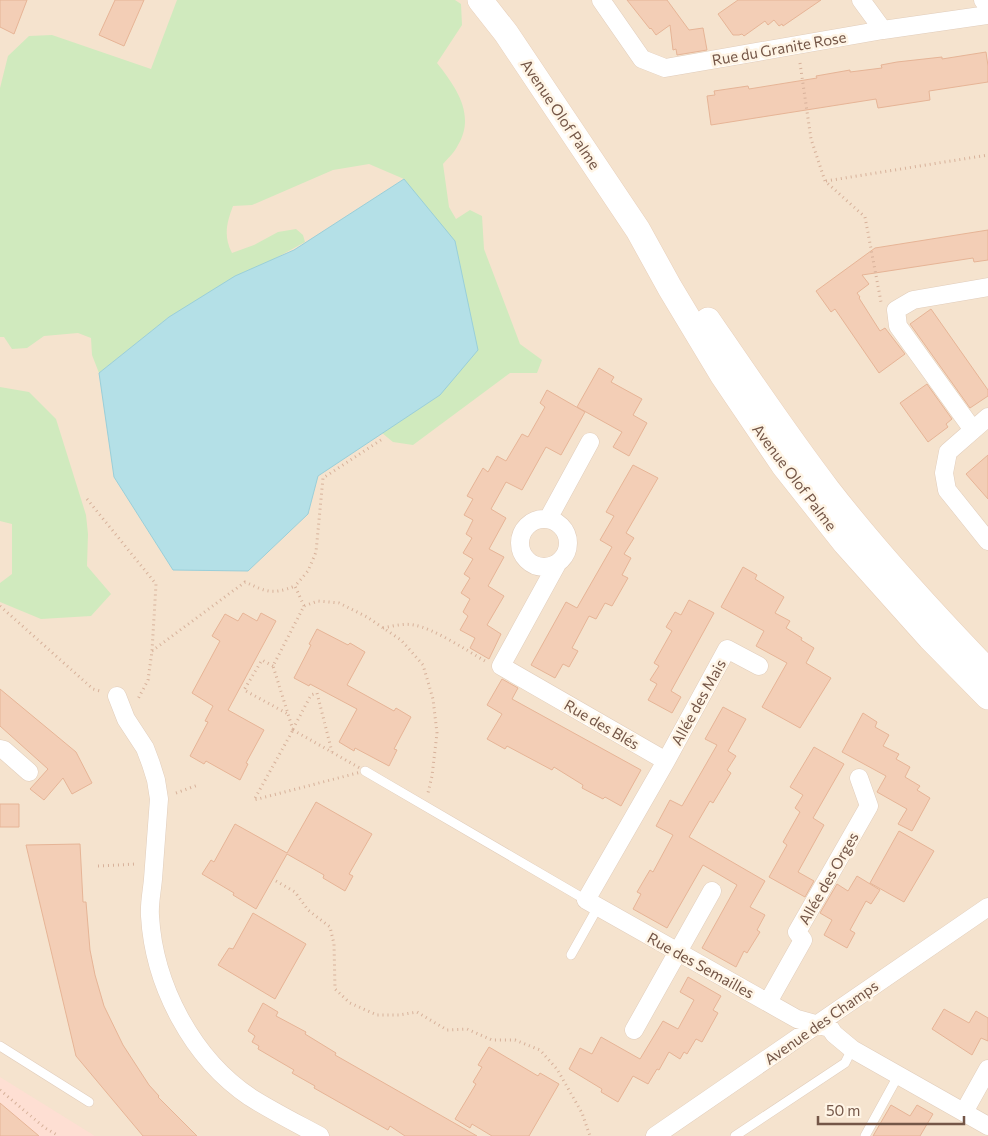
<svg xmlns="http://www.w3.org/2000/svg" width="988" height="1136" font-family="Commissioner,sans-serif">
	<rect width="100%" height="100%" fill="#fdf1e0"/>
	<path fill="#f5e3ce" d="M0,0H988V1136H0Z"/>
	<path fill="#fedfd3" d="M0,1077L95,1136H0Z"/>
	<path fill="#d0eabe" d="M177,0H455L461,4L462,25L437,63C456,87 476,115 458,145C455,152 448,158 443,164L449,207L456,219L470,210L482,216L484,249L520,344L542,360L537,373H510L413,445L393,442L382,433L440,395L404,179L369,164L333,170L252,205L233,206C227,222 223,236 232,253L254,245L278,232L296,229L303,235L305,242L169,317L99,373L92,355L91,338L78,333L44,336L27,348L12,349L4,337H0V88L8,56L29,36L52,35L151,69Z
		M0,387L29,392L56,419L86,515L88,534L87,566L111,594L91,616L41,619L0,602V583L12,574V524L0,521Z"/>
	<path fill="#b4e0e7" stroke="#9acfd9" d="M404,179L455,241L478,350L440,395L318,476L308,514L248,571L173,570L114,477L99,373L169,317L235,276L294,250Z"/>
	<path fill="#f3ceb6" stroke="#e6b496" d="M0,0H27L14,34L0,27Z
		M115,0H144L124,46L99,35Z
		M627,0H667L689,30L703,28L707,50L677,55L676,49L673,50L670,25L656,35L651,28L650,29Z
		M738,0H821L783,26L782,24L779,26L774,20L768,25L765,21L744,36L742,34L739,35H733L718,14Z
		M986,52L988,66V82L929,91L930,100L878,108L876,99L711,125L707,96L715,95L714,91L748,86L749,89L817,78L816,76L850,70V72L882,68L881,65L897,62L942,57V59Z
		M988,230V260L974,262L973,258L862,275L869,284L857,293L860,297L859,298L880,331L885,328L905,354L879,373L835,309L831,312L816,291L875,248Z
		M931,309L988,390V396L970,408L910,324Z
		M599,368L614,377L611,382L642,399L633,415L647,423L629,456L613,447L622,432L577,407Z
		M927,384L952,419L946,424L948,427L928,442L900,403Z
		M547,390L585,412L561,455L546,447L522,490L506,482L491,509L506,518L489,549L504,557L488,586L504,596L487,625L501,634L489,659L470,648L475,638L460,630L468,616L463,612L470,599L461,593L470,578L464,574L473,559L463,553L472,538L466,534L473,520L464,515L473,499L467,496L483,468L488,472L497,456L506,461L522,434L528,437L545,407L540,403Z
		M988,455V499L966,474Z
		M633,465L658,478L626,533L634,538L624,554L631,558L622,575L628,578L612,606L605,603L596,619L589,616L572,648L578,651L569,667L563,664L555,678L531,665L566,602L577,608L612,547L600,540L614,516L606,512Z
		M743,567L757,575L755,579L784,597L775,613L790,621L786,628L802,638L801,640L814,648L806,663L831,678L800,728L762,707L787,663L756,646L764,631L721,607Z
		M689,600L714,613L671,691L681,697L672,713L648,700L657,684L650,680L659,666L654,663L672,631L666,627L675,612L681,615Z
		M243,613L257,621L261,613L276,621L228,710L264,730L246,763L248,764L240,780L206,761L204,764L190,756L208,722L205,721L213,706L192,693L220,641L212,636L225,614L238,621Z
		M317,629L348,645L350,643L365,652L347,685L394,711L396,708L411,717L394,749L397,750L389,766L355,748L354,751L339,742L357,709L310,684L309,686L294,678L311,645L309,644Z
		M502,679L518,688L512,699L641,770L621,806L605,797L603,799L582,788L583,785L554,767L552,770L507,746L505,749L487,739L502,714L487,705Z
		M0,689L76,752L92,783L72,794L63,778L44,800L30,789L48,769L0,726Z
		M723,707L746,719L728,751L736,756L727,770L731,773L713,803L710,801L689,837L765,881L750,907L765,915L757,930L760,932L747,953L744,951L736,967L702,948L737,885L703,865L667,928L633,909L641,894L637,892L650,870L653,872L673,835L656,826L670,800L682,806L717,745L705,739Z
		M863,713L877,722L875,727L889,735L883,746L899,754L896,759L910,767L905,777L920,786L917,790L930,798L912,831L898,824L907,809L877,792L886,776L842,752Z
		M814,747L844,764L813,818L824,825L798,872L814,881L805,897L769,877L787,845L783,842L800,812L795,808L803,795L790,787Z
		M316,802L372,834L349,874L353,876L345,891L323,878L324,875L287,854L256,909L233,895L234,893L202,874L211,860L214,862L235,824L287,853Z
		M0,804H19V827H0Z
		M899,831L934,851L904,902L870,883Z
		M80,844L83,902H86L90,950L95,975L104,1006L123,1045L149,1085L159,1096L158,1097L197,1136H143L76,1056L26,845Z
		M857,876L880,890L871,904L866,901L850,930L855,933L847,948L824,935L832,920L820,913L837,884L848,891Z
		M253,913L306,944L275,999L218,965L229,948L233,949Z
		M688,977L721,996L713,1010L718,1013L702,1042L696,1039L687,1054L684,1052L680,1059L669,1052L659,1070L657,1069L648,1084L633,1076L618,1102L601,1092L602,1089L569,1069L580,1048L592,1054L601,1037L640,1059L663,1021L678,1029L694,1000L680,992Z
		M263,1003L278,1012L276,1016L306,1032L305,1034L336,1053L335,1055L477,1136H405L390,1126L388,1130L314,1088L315,1086L292,1073L294,1070L258,1049L259,1046L252,1042L255,1036L248,1031Z
		M944,1009L969,1023L976,1011L988,1018V1041L981,1038L972,1055L932,1029Z
		M489,1047L538,1076L540,1073L559,1084L529,1136H492L472,1124L470,1128L455,1119L476,1084L473,1082L482,1067L478,1065Z
		M0,1103L39,1136H0Z
		M891,1105L910,1116L917,1105L933,1114L920,1136H873Z"/>
	<g fill="none" stroke-linecap="round" stroke-linejoin="round">
		<defs>
			<path id="lane" d="M365,771L586,900
				M571,955L598,907
				M0,1046L89,1102
				M735,1136L845,1063L852,1049
				M865,1136L898,1076"/>
			<path id="street" d="M601,0L642,59L665,68L883,30L988,15
				M861,0L883,30
				M983,0L988,7
				M988,417L948,452L944,473L947,490L988,541
				M973,430L898,326L896,310L913,300L988,287
				M520 543a24 24 0 1 1 48 0a24 24 0 1 1-48 0Z
				M548,519L590,442
				M557,564L501,666L666,761L586,900L797,1019L830,1028L834,1034L852,1049L988,1126
				M117,696L126,719L145,748L151,764L156,780L159,799C157,825 155,852 153,879C152,891 149,904 150,916C154,985 192,1058 250,1097C272,1111 296,1123 320,1136
				M0,749L4,750L29,772
				M666,761L727,649L759,666
				M768,1002L803,940L797,932L869,806L859,778
				M634,1030L712,891
				M964,1112L988,1069
				M655,1136L988,907"/>
			<path id="secondary" d="M480,0L506,33L638,230L670,288L723,376L784,466L845,543L930,638L988,697
				M708,320C747,377 786,435 828,490C877,553 932,613 988,671"/>
		</defs>
		<use href="#lane" stroke="#e1cdbb" stroke-width="10"/>
		<use href="#street" stroke="#e1cdbb" stroke-width="19"/>
		<use href="#secondary" stroke="#e8d0bb" stroke-width="26"/>
		<path stroke="#d7b19a" stroke-width="3" stroke-dasharray="1 4" stroke-linecap="butt" d="M800,63L811,139L825,181L865,217L881,302
			M826,181L988,155
			M87,499L156,584L152,651L148,680L138,699
			M0,606L93,689L100,691
			M304,606L295,586L308,571L316,552L323,478L381,440
			M383,628C393,626 404,623 414,625C435,629 466,650 485,661
			M152,651L245,582C267,592 272,595 295,586
			M273,666L262,660L244,690L288,714
			M293,729L311,695L317,693L332,752
			M293,730L273,666L304,606L318,601L339,603L367,617L401,640L423,665L433,699L437,733L432,776L428,793
			M293,730L365,771L254,800Z
			M176,793L198,785
			M98,866L136,864
			M276,881L295,892L308,910L330,927L334,944L335,989L350,1003L377,1015H399L417,1012L447,1030L467,1029L492,1040H515L540,1050L557,1069L582,1113L590,1136
			M0,1090L45,1128L59,1136"/>
		<use href="#lane" stroke="#fff" stroke-width="9"/>
		<use href="#street" stroke="#fff" stroke-width="18"/>
		<use href="#secondary" stroke="#fff" stroke-width="25"/>
	</g>
	<g text-anchor="middle" dominant-baseline="central" stroke-width="5" stroke-linejoin="round" paint-order="stroke">
		<g font-size="15" fill="#745647" stroke="#fff5e6">
			<text transform="translate(779 48) rotate(-10)">Rue du Granite Rose</text>
			<text transform="translate(561 114) rotate(56)">Avenue Olof Palme</text>
			<text transform="translate(795 477) rotate(53)">Avenue Olof Palme</text>
			<text transform="translate(698 702) rotate(-61)">Allée des Mais</text>
			<text transform="translate(602 724) rotate(30)">Rue des Blés</text>
			<text transform="translate(828 878) rotate(-60)">Allée des Orges</text>
			<text transform="translate(701 965) rotate(29)">Rue des Semailles</text>
			<text transform="translate(821 1022) rotate(-35)">Avenue des Champs</text>
		</g>
	</g>
	<path d="M818 1116v8h146v-8" fill="none" stroke="#745647" stroke-width="2.5"/>
	<text x="826" y="1116" font-size="15" fill="#745647" stroke="#fff5e6" stroke-width="4" paint-order="stroke">50 m</text>
</svg>
